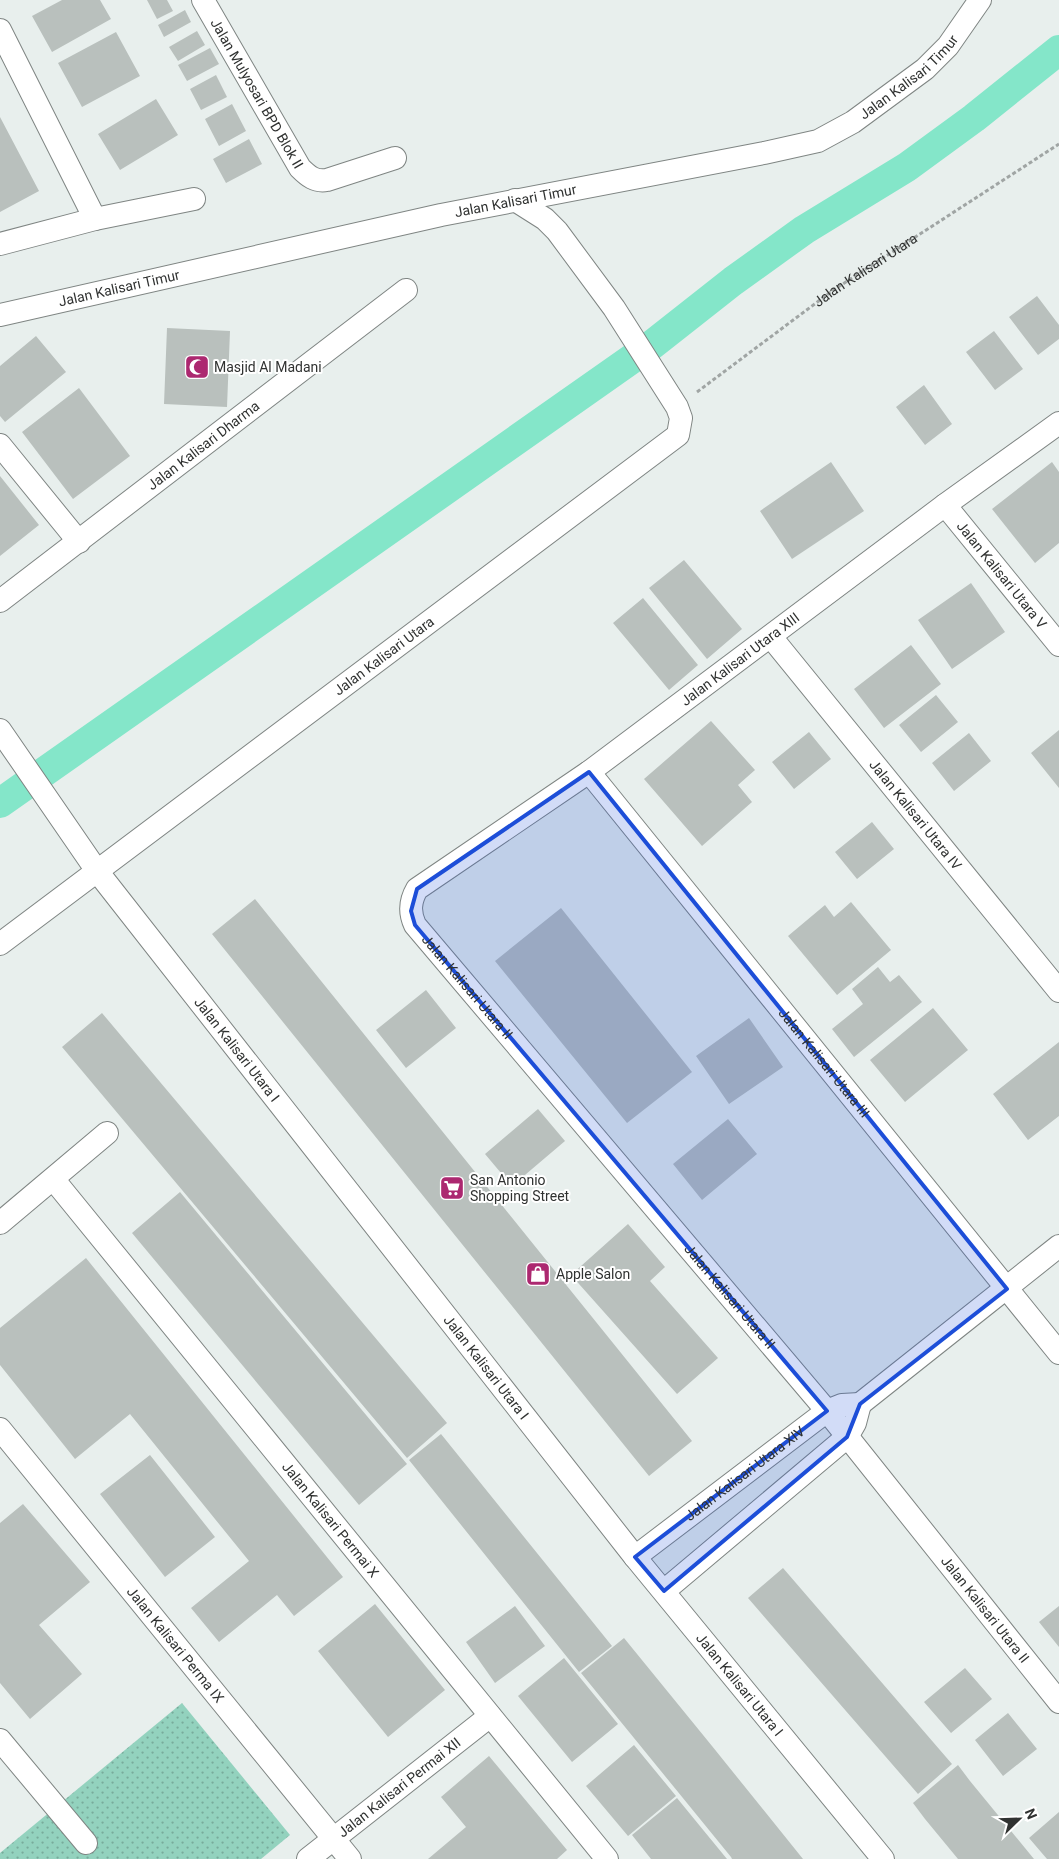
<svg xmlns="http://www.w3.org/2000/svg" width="1059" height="1859" font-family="Roboto,sans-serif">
	<defs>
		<pattern id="park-dots" width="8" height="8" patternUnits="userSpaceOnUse" patternTransform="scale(1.25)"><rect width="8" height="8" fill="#93d2be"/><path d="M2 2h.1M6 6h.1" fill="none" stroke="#78ab9b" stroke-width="1.8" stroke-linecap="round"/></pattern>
	</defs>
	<rect width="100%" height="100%" fill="#e8efed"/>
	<path fill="url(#park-dots)" d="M182,1703L290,1835L261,1859H0V1853Z"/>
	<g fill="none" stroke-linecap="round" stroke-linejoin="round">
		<path stroke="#84e6c9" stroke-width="30" d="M0,803L653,344L733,281L804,230L907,167L974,118L1059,50"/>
	</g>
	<path fill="#b9c0bd" d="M62,0H100L111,19L52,52L32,16Z
		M147,0H167L173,11L157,19Z
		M185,10L191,22L164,37L158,25Z
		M197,31L205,45L178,61L169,47Z
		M116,32L140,76L82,107L58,63Z
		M210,48L219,64L187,81L178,65Z
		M216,75L227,97L201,110L190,89Z
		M156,99L178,135L120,170L98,134Z
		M232,104L246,131L219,146L205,119Z
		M0,117L39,191L0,212Z
		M249,139L262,164L226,183L213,159Z
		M1037,296L1059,325V339L1038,355L1009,317Z
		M167,328L230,331L227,407L164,404Z
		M994,331L1023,369L995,390L966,352Z
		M36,336L66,372L5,422L0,416V366Z
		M924,385L952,424L925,445L896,407Z
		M79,388L130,456L73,499L22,432Z
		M831,462L864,511L792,559L760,511Z
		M1052,462L1059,472V543L1035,563L992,509Z
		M0,476L39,525L0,556Z
		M684,560L742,629L707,659L649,588Z
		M971,583L1005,632L952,669L918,620Z
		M643,598L698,665L669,690L613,623Z
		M911,645L941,684L884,728L854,689Z
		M936,695L958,722L921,752L899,725Z
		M711,721L755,770L738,785L752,802L702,846L644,779Z
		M1059,730V788L1031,753Z
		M809,732L831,759L794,789L772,762Z
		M969,733L991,761L954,791L932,763Z
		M872,822L894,849L857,879L835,852Z
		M255,899L692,1441L649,1476L212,934Z
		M851,902L891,950L837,995L788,936L825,905L834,917Z
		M561,908L692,1072L627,1123L495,961Z
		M878,967L890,982L899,975L922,1002L854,1057L832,1029L863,1004L852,989Z
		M426,990L456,1028L406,1068L376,1030Z
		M933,1008L968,1050L905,1102L870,1060Z
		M102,1013L447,1423L407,1458L62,1047Z
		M749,1018L783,1067L729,1104L696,1056Z
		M1059,1042V1116L1028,1140L993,1094Z
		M538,1109L565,1141L512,1186L485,1154Z
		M728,1119L757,1154L702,1200L673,1164Z
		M180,1192L407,1464L359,1505L132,1233Z
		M628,1224L665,1267L650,1281L718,1358L677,1394L571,1275Z
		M86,1258L343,1577L294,1616L277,1595L219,1642L191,1608L249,1561L130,1414L75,1459L0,1365V1328Z
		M441,1434L612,1646L579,1672L409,1460Z
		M150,1455L215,1537L165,1577L100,1494Z
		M23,1504L90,1582L39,1625L82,1674L30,1719L0,1683V1523Z
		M783,1568L952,1764L918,1794L748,1598Z
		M375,1604L445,1690L388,1737L318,1651Z
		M515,1606L545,1646L495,1683L466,1642Z
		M1059,1606V1647L1039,1622Z
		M624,1638L712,1746L803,1859H732L731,1857L581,1673Z
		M564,1658L618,1724L572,1762L518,1696Z
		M965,1668L992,1699L951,1733L924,1702Z
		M1008,1713L1037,1749L1003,1776L975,1740Z
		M634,1745L676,1796L628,1836L586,1786Z
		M489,1756L567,1850L557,1859H428L466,1827L441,1797Z
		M958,1765L970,1781L1034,1859H958L925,1819L913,1803Z
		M677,1798L704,1831L727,1859H651L632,1835Z
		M1059,1812V1859H1047L1029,1838Z"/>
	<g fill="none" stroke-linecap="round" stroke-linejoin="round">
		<defs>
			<g id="street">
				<path id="s2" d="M203,0L300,168C308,176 315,182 327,180L395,158"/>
				<path d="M0,30L95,219"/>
				<path d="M0,244L95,219L194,199"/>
				<path id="s3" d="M0,315L441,215L764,153L818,141L853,122L925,69L948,46L980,0"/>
				<path id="s4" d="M1059,423L945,505L589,772L417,889C410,901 409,912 415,925L827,1411L1059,1702"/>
				<path d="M0,445L79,542"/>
				<path id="s5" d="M945,505L1059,645"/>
				<path id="s6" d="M0,601L406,290"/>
				<path id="s7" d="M771,637L1059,991"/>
				<path id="s8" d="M0,730L97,871L635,1557L883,1859"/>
				<path id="s9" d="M589,772L1059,1353"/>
				<path id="s10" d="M0,944L678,435L681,418L677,407L614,308L557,231L545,219L515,200"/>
				<path id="s11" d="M54,1180L607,1859"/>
				<path d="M0,1223L107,1133"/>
				<path d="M860,1404L1059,1246"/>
				<path id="s12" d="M0,1429L350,1859"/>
				<path id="s13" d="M635,1557L827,1411L842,1405L860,1404L855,1423L847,1437L664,1591"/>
				<path d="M0,1740L86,1843"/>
				<path id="s14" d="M308,1859L490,1716"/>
			</g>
		</defs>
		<use href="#street" stroke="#7f8583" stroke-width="24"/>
		<path stroke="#a0a5a4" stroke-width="3" stroke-dasharray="4 2.5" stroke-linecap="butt" id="s1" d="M697,392L832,291L1059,144"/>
		<use href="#street" stroke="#fff" stroke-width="22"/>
	</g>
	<path fill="#1d4ed8" fill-opacity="0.2" stroke="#1d4ed8" stroke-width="4" stroke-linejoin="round" d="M589,772L1007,1289L860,1404L847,1437L664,1591L635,1557L827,1411L415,925L411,911L417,889Z"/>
	<defs>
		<symbol id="mosque-square" viewBox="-11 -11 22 22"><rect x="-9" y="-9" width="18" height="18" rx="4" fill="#ac2870" stroke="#fff"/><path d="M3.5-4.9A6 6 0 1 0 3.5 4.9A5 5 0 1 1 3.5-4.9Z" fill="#fff"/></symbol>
		<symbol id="supermarket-square" viewBox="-11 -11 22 22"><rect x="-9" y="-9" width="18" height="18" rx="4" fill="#ac2870" stroke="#fff"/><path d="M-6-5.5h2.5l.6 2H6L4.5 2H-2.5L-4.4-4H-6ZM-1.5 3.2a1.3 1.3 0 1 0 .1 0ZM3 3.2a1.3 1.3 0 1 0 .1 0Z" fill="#fff"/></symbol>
		<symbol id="shop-square" viewBox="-11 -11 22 22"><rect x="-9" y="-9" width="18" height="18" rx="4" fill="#ac2870" stroke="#fff"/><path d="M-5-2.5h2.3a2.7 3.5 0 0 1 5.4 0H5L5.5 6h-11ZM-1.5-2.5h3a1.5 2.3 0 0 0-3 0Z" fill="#fff"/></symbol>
	</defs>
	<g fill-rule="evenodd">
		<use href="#mosque-square" x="183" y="353" width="28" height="28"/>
		<use href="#supermarket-square" x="438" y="1174" width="28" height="28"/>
		<use href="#shop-square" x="524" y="1260" width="28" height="28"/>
	</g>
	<g text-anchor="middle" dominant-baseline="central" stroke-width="4" stroke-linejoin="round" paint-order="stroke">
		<g font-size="14" fill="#303231" stroke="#fff">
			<text stroke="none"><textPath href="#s3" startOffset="948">Jalan Kalisari Timur</textPath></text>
			<text stroke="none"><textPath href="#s2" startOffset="108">Jalan Mulyosari BPD Blok II</textPath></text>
			<text stroke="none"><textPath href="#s3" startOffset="528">Jalan Kalisari Timur</textPath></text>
			<text stroke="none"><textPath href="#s1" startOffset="208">Jalan Kalisari Utara</textPath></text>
			<text stroke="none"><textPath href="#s3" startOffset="122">Jalan Kalisari Timur</textPath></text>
			<text stroke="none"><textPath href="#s6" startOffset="256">Jalan Kalisari Dharma</textPath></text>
			<text stroke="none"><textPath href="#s5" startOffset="90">Jalan Kalisari Utara V</textPath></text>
			<text stroke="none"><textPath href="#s10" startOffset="480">Jalan Kalisari Utara</textPath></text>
			<text transform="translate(740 659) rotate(-37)">Jalan Kalisari Utara XIII</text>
			<text stroke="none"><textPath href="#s7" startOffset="229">Jalan Kalisari Utara IV</textPath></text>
			<text stroke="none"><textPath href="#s4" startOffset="912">Jalan Kalisari Utara II</textPath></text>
			<text stroke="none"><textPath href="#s8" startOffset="398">Jalan Kalisari Utara I</textPath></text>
			<text stroke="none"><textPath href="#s9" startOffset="374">Jalan Kalisari Utara III</textPath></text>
			<text stroke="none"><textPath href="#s4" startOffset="1318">Jalan Kalisari Utara II</textPath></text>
			<text stroke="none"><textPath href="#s8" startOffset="802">Jalan Kalisari Utara I</textPath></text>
			<text stroke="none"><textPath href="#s13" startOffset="138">Jalan Kalisari Utara XIV</textPath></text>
			<text stroke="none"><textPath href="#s11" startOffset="438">Jalan Kalisari Permai X</textPath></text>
			<text stroke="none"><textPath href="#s4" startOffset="1722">Jalan Kalisari Utara II</textPath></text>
			<text stroke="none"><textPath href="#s12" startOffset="278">Jalan Kalisari Perma IX</textPath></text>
			<text stroke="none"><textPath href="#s8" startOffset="1208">Jalan Kalisari Utara I</textPath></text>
			<text stroke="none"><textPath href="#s14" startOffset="116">Jalan Kalisari Permai XII</textPath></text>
		</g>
		<g font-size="14" fill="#303231" stroke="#fff" text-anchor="start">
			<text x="214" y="367">Masjid Al Madani</text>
			<text x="470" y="1180">San Antonio<tspan x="470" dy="16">Shopping Street</tspan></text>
			<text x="556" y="1274">Apple Salon</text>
		</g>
	</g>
	<g transform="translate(1019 1819) rotate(67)" stroke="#ffffff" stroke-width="4" paint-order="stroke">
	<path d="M0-4L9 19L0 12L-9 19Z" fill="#303231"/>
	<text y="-8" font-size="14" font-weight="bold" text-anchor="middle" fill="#303231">N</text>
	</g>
</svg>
